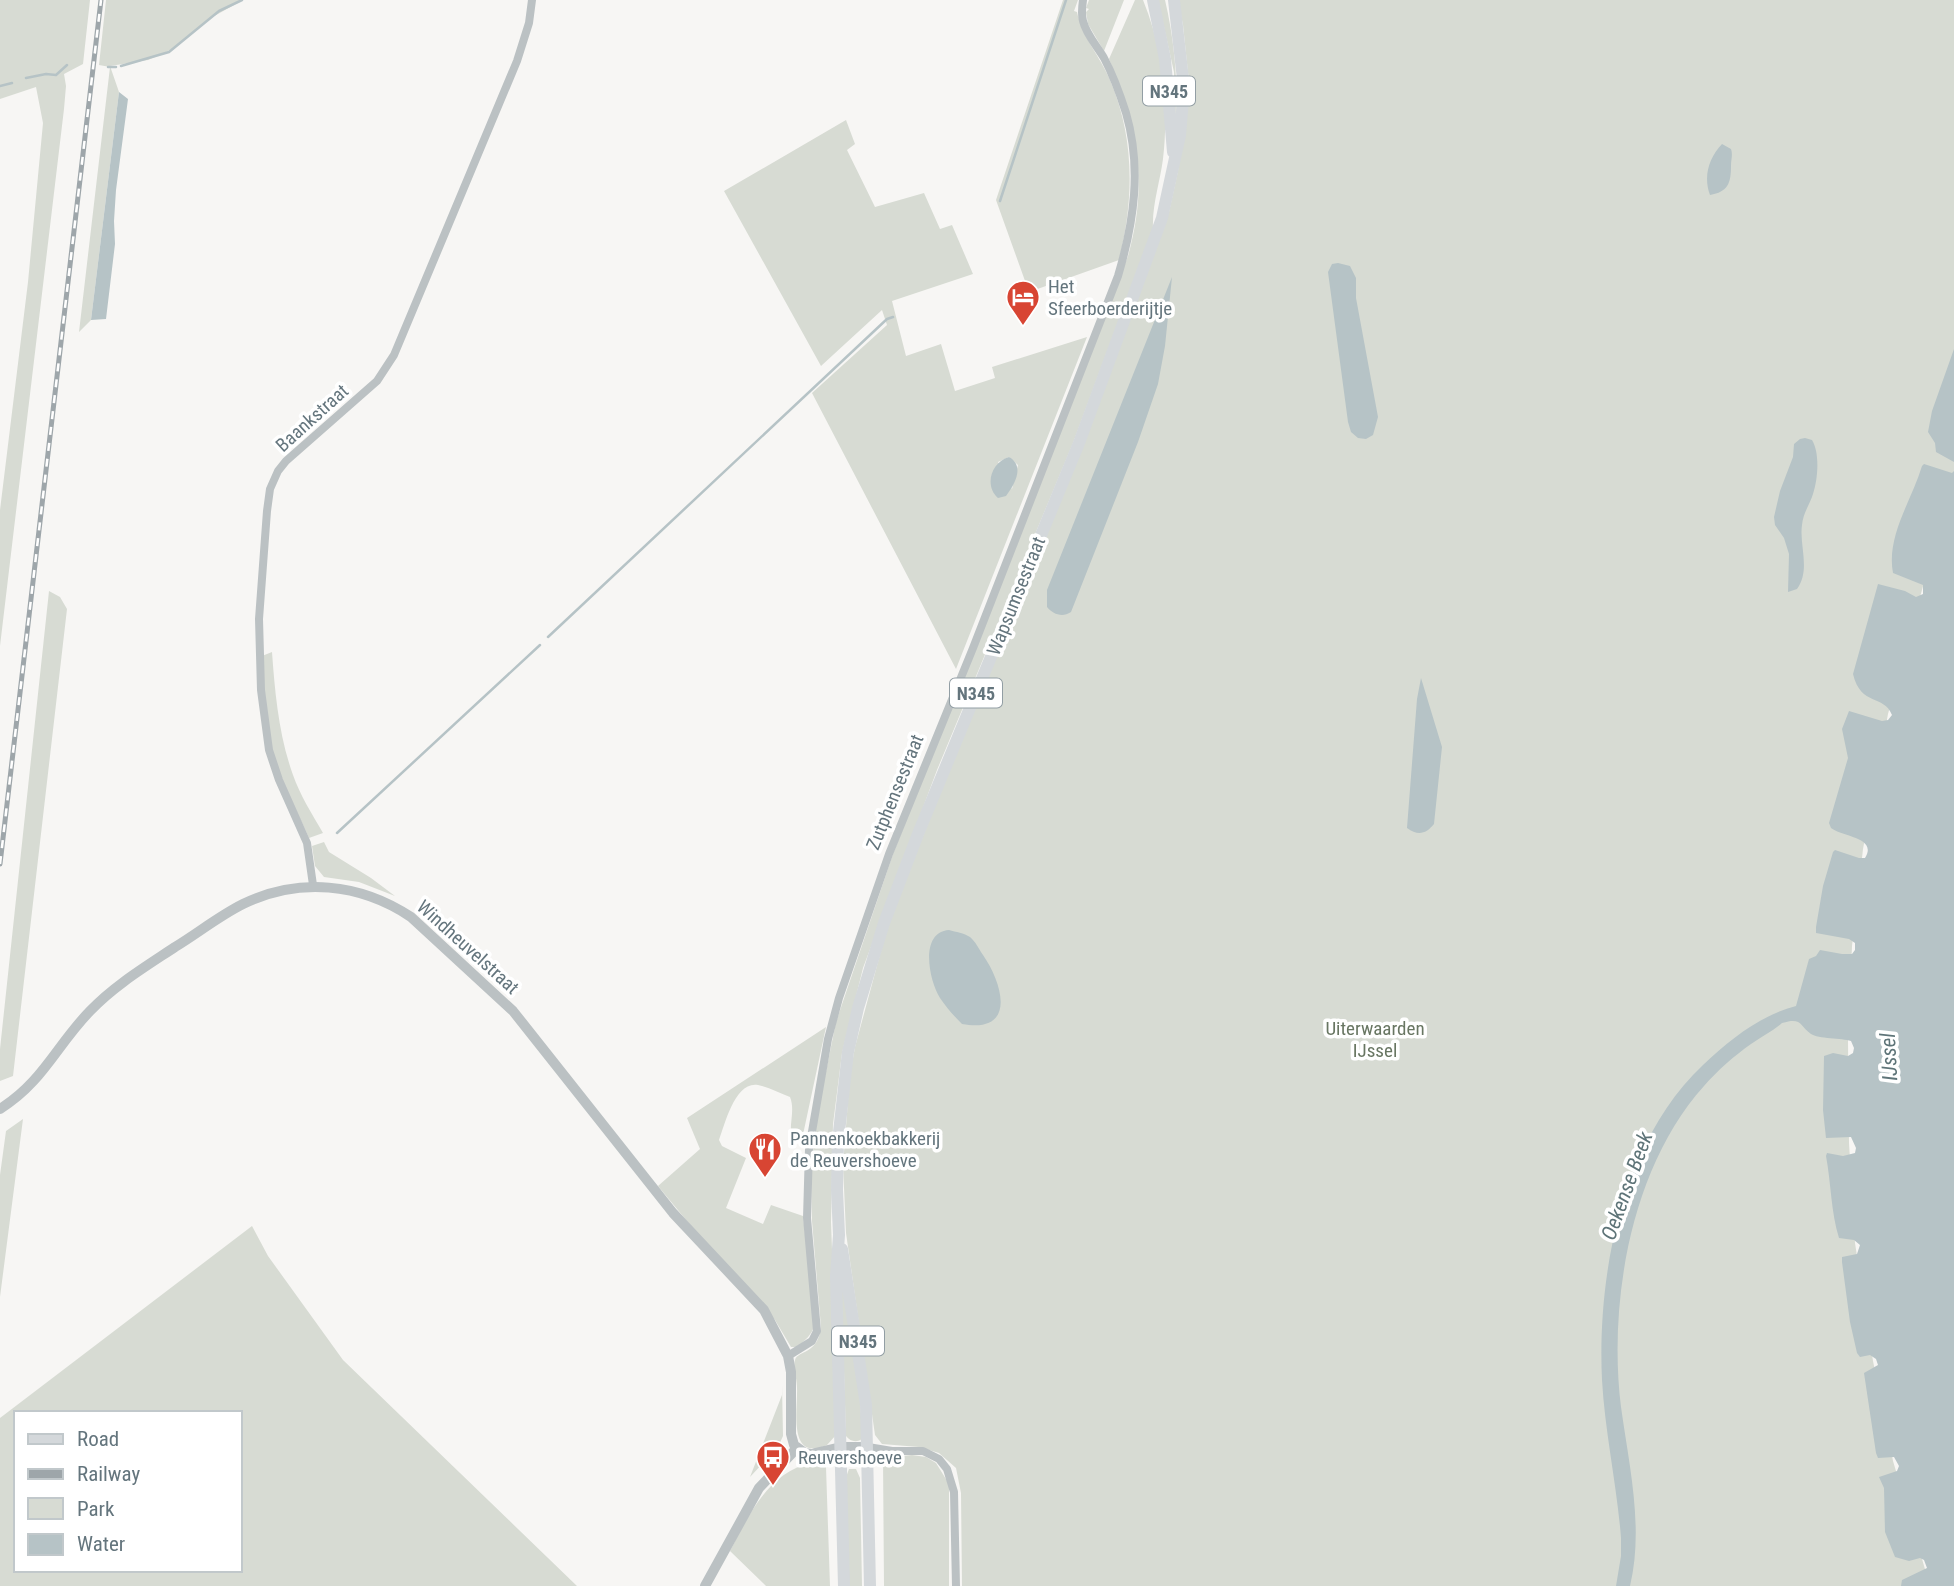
<svg xmlns="http://www.w3.org/2000/svg" width="1954" height="1586" font-family="'Roboto Condensed',sans-serif">
	<rect width="100%" height="100%" fill="#f7f6f4"/>
	<path fill="#d7dbd3" fill-rule="evenodd" d="M0,0H90L83,64L64,74L66,86L64,109L0,646V510L28,282L43,123L36,87L0,99Z
		M106,0H243L209,19L176,47L162,54L148,60L110,66L119,92L91,320L79,332L110,67L99,65Z
		M1063,0H1078L1074,11L1077,12C1082,37 1100,56 1110,80C1135,139 1134,199 1119,260L1029,292L996,200Z
		M1089,0H1124L1104,51L1088,24L1086,12L1089,9L1086,8Z
		M1135,0H1143C1163,48 1169,108 1163,159C1160,182 1152,205 1153,228L1073,443L937,770L863,968L842,1053L833,1124L831,1222L835,1332L836,1435L827,1445C787,1463 798,1409 797,1388C797,1380 793,1366 795,1360C798,1350 818,1355 821,1327L812,1221L811,1171L816,1121L836,1022L893,854L1128,256C1149,181 1137,129 1109,59Z
		M1158,0H1165C1176,47 1178,89 1176,137L1174,72Z
		M1178,0H1954V473L1888,714L1863,849L1852,946L1848,1041L1849,1143L1855,1243L1873,1361L1893,1461L1930,1586H962L961,1493L956,1468L939,1453L919,1447L882,1444L875,1435L846,1233L843,1165L850,1075L855,1047L888,925L1169,212L1178,171L1189,82L1183,25Z
		M846,120L855,144L847,150L875,207L924,193L940,229L952,225L973,274L892,301L906,356L941,344L955,391L995,378L992,367L1087,337L956,669L812,393L887,325L882,310L821,366L724,191ZM1009,457L1018,465L1012,489L998,462Z
		M49,591L60,597L67,609L13,1076L0,1081V1049Z
		M272,652C275,694 279,736 293,775C300,795 312,814 323,833L309,838C299,815 286,792 277,768C264,732 264,693 262,656Z
		M324,842L329,852L371,878L395,896L359,882L324,877L315,866L312,846Z
		M826,1027L801,1144L793,1142C787,1127 796,1112 790,1097C780,1093 768,1087 758,1085C735,1081 725,1124 719,1140L722,1146L746,1158L726,1208L763,1224L771,1205L803,1216L815,1325C811,1335 806,1340 797,1347H791L775,1320L716,1256L658,1186L700,1149L687,1118Z
		M23,1119L0,1297V1175L6,1131Z
		M252,1226L268,1256L343,1360L577,1586H0V1418ZM16,1413H240V1570H16Z
		M841,1275L858,1378L863,1438C857,1443 851,1442 846,1436Z
		M782,1385L783,1436L778,1447L750,1477L782,1395Z
		M912,1455L926,1457L936,1463L949,1484V1586H884L883,1458Z
		M812,1463L826,1467L830,1586H766L730,1551C748,1516 769,1471 812,1463Z
		M849,1469H856L860,1478L862,1586H849L845,1480Z"/>
	<path fill="#b6c3c6" d="M119,92L128,99L116,190L114,221L115,244L106,319L91,320Z
		M1722,144L1731,149C1733,155 1731,159 1731,166C1731,183 1728,192 1710,195C1703,176 1709,158 1722,144Z
		M1338,263L1350,266L1356,278V298L1378,417L1373,435L1366,439L1358,438L1351,432L1348,422L1328,272L1332,264Z
		M1172,277L1165,346L1158,384L1138,442L1071,612C1062,618 1053,614 1047,607V590Z
		M1954,349V462L1936,452L1935,443L1928,432L1932,411Z
		M1805,438L1812,440C1820,453 1818,479 1813,494C1810,504 1803,513 1802,525C1799,546 1811,569 1797,589L1788,592L1789,554L1784,538L1775,525L1774,517L1780,491L1793,457L1794,444L1800,439Z
		M1009,457C1025,466 1015,484 1006,496L998,498C984,486 991,462 1009,457Z
		M1924,464L1952,473L1954,471V1586H1901L1902,1580L1927,1568L1924,1560L1920,1558L1909,1561L1895,1557L1885,1532L1884,1488L1879,1477L1897,1471L1899,1466L1894,1457L1878,1458L1876,1453L1864,1373L1878,1365L1876,1359L1870,1355L1860,1357L1857,1353L1850,1322L1842,1262V1257L1857,1254L1860,1245L1854,1240L1839,1238C1831,1213 1831,1182 1826,1156L1827,1153L1843,1156L1855,1153L1856,1148L1851,1137L1826,1138L1823,1110L1824,1056L1833,1053L1848,1056L1853,1053L1854,1048L1851,1041C1842,1038 1818,1039 1811,1034C1799,1025 1802,1017 1782,1023C1773,1031 1762,1036 1751,1044C1734,1056 1718,1070 1704,1086C1631,1167 1608,1302 1621,1407C1629,1465 1644,1528 1630,1586H1616L1621,1556V1538C1617,1485 1605,1433 1602,1380C1597,1274 1622,1141 1703,1065C1731,1039 1759,1016 1796,1006L1809,959L1816,956L1820,950L1842,954H1852L1855,950V943L1849,939L1816,933V927L1823,886L1833,852L1835,850L1859,858H1865C1878,837 1842,837 1831,828L1829,823L1848,758L1842,729L1849,711L1882,721L1888,720L1892,715C1884,694 1861,707 1853,674L1878,584L1905,591L1916,597L1923,594V585L1893,573C1886,536 1912,500 1922,466Z
		M1421,678L1442,747L1434,824C1426,834 1418,836 1407,828L1417,699Z
		M949,930C956,932 964,933 970,937C975,941 979,949 983,955C1003,984 1017,1034 962,1024C954,1016 946,1007 940,998C929,981 919,932 949,930Z"/>
	<g fill="none" stroke-linecap="round" stroke-linejoin="round">
		<path stroke="#b6c3c6" stroke-width="2.5" d="M121,66L169,52L219,11L242,0
			M108,67H116
			M26,78L46,74L56,75L67,65
			M0,86L12,83
			M1000,201L1066,0
			M548,637L887,319L893,317
			M337,833L540,645"/>
		<path stroke="#bbc1c3" stroke-width="8" d="M313,885L307,843L279,780L269,750L261,690L259,619L267,511L270,489L278,471L286,461L377,381L394,355L517,61L529,23L532,0
			M788,1356L812,1341L817,1331L807,1218L809,1149L828,1039L839,998L889,854L973,648L1118,276C1134,222 1142,168 1126,113C1120,94 1113,75 1104,58C1097,46 1086,34 1083,21C1081,14 1082,7 1083,0
			M868,1447L892,1451H923L939,1459L947,1469L954,1492L956,1586
			M869,1457L892,1451"/>
		<path stroke="#bbc1c3" stroke-width="10" d="M0,1109C43,1082 56,1046 90,1011C115,985 145,967 175,947C198,933 219,916 243,904C299,877 360,883 411,917L513,1011L673,1213L764,1310L788,1356L791,1372V1434L794,1445L805,1453L827,1457H869
			M815,1453L841,1447H868
			M705,1586L759,1488L797,1448"/>
		<path stroke="#d4d8db" stroke-width="12" d="M1153,0L1165,59L1173,152
			M842,1249L866,1405L870,1586
			M844,1586L836,1276L839,1235L837,1190L838,1141L848,1052L858,1008L884,923L918,834L1079,443L1162,218L1180,135L1184,88L1174,0"/>
		<defs>
			<path id="rail" d="M0,864L101,0"/>
		</defs>
		<use href="#rail" stroke="#9ea6aa" stroke-width="5"/>
		<use href="#rail" stroke="#fff" stroke-width="2.5" stroke-dasharray="8" stroke-linecap="butt"/>
	</g>
	<defs>
		<symbol id="hotel-pin" viewBox="-11 -11 22 30"><path d="M0 17L-7.5 6A9.5 9.5 0 1 1 7.5 6Z" fill="#d84533" stroke="#fff"/><path d="M-6-4.5h1.5V1H6V5H4.5V3h-9V5H-6ZM-4 0a1.8 1.8 0 1 1 3.6 0ZM.5 0V-2.5h3Q6-2.5 6 0Z" fill="#fff"/></symbol>
		<symbol id="restaurant-pin" viewBox="-11 -11 22 30"><path d="M0 17L-7.5 6A9.5 9.5 0 1 1 7.5 6Z" fill="#d84533" stroke="#fff"/><path d="M-5-6h1v4h1v-4h1v4h1v-4h1v5L-1.5 .5V6h-2V.5L-5-1ZM5-6V6H3V1.5H1.5Q1.5-4 5-6Z" fill="#fff"/></symbol>
		<symbol id="bus-pin" viewBox="-11 -11 22 30"><path d="M0 17L-7.5 6A9.5 9.5 0 1 1 7.5 6Z" fill="#d84533" stroke="#fff"/><path d="M-5-6H5V4H4V6H2V4H-2V6H-4V4H-5ZM-3.5-4V0h7V-4ZM-3.5 1.2v1.5H-2V1.2ZM2 1.2v1.5H3.5V1.2Z" fill="#fff"/></symbol>
	</defs>
	<g fill-rule="evenodd">
		<use href="#hotel-pin" x="1004" y="278" width="38" height="52"/>
		<use href="#restaurant-pin" x="746" y="1130" width="38" height="52"/>
		<use href="#bus-pin" x="754" y="1438" width="38" height="52"/>
	</g>
	<g text-anchor="middle" dominant-baseline="central" stroke-width="7" stroke-linejoin="round" paint-order="stroke">
		<g fill="#fff" stroke="#929ea4" stroke-width="2">
			<rect x="1143" y="76.5" width="52" height="29" rx="5"/>
			<rect x="950" y="678.5" width="52" height="29" rx="5"/>
			<rect x="832" y="1326.5" width="52" height="29" rx="5"/>
		</g>
		<g font-size="18" font-weight="bold" fill="#64757d">
			<text x="1169" y="91">N345</text>
			<text x="976" y="693">N345</text>
			<text x="858" y="1341">N345</text>
		</g>
		<g font-size="19" fill="#64757d" stroke="#fff" text-anchor="start">
			<text x="1048" y="286">Het<tspan x="1048" dy="22">Sfeerboerderijtje</tspan></text>
			<text x="790" y="1138">Pannenkoekbakkerij<tspan x="790" dy="22">de Reuvershoeve</tspan></text>
			<text x="798" y="1457">Reuvershoeve</text>
		</g>
		<g font-size="19" fill="#64757d" stroke="#fff">
			<text transform="translate(312 418) rotate(-42)">Baankstraat</text>
			<text transform="translate(1016 596) rotate(-68)">Wapsumsestraat</text>
			<text transform="translate(895 792) rotate(-68)">Zutphensestraat</text>
			<text transform="translate(468 947) rotate(42)">Windheuvelstraat</text>
		</g>
		<g font-size="19" fill="#687662" stroke="#fff">
			<text x="1375" y="1028">Uiterwaarden<tspan x="1375" dy="22">IJssel</tspan></text>
		</g>
		<g font-size="21" font-style="italic" fill="#5e7478" stroke="#fff">
			<text transform="translate(1889 1057) rotate(-93)">IJssel</text>
			<text transform="translate(1627 1186) rotate(-70)">Oekense Beek</text>
		</g>
	</g>
	<rect x="14" y="1411" width="228" height="161" fill="#ffffff" stroke="#c1c8cb" stroke-width="2"/>
	<rect x="28" y="1434" width="35" height="10" fill="#d4d8db" stroke="#c1c8cb" stroke-width="2"/>
	<text x="77" y="1446" font-size="21" fill="#64757d">Road</text>
	<rect x="28" y="1469" width="35" height="10" fill="#9ea6aa" stroke="#c1c8cb" stroke-width="2"/>
	<text x="77" y="1481" font-size="21" fill="#64757d">Railway</text>
	<rect x="28" y="1498" width="35" height="21" fill="#d7dbd3" stroke="#c1c8cb" stroke-width="2"/>
	<text x="77" y="1516" font-size="21" fill="#64757d">Park</text>
	<rect x="28" y="1534" width="35" height="21" fill="#b6c3c6" stroke="#c1c8cb" stroke-width="2"/>
	<text x="77" y="1551" font-size="21" fill="#64757d">Water</text>
</svg>
